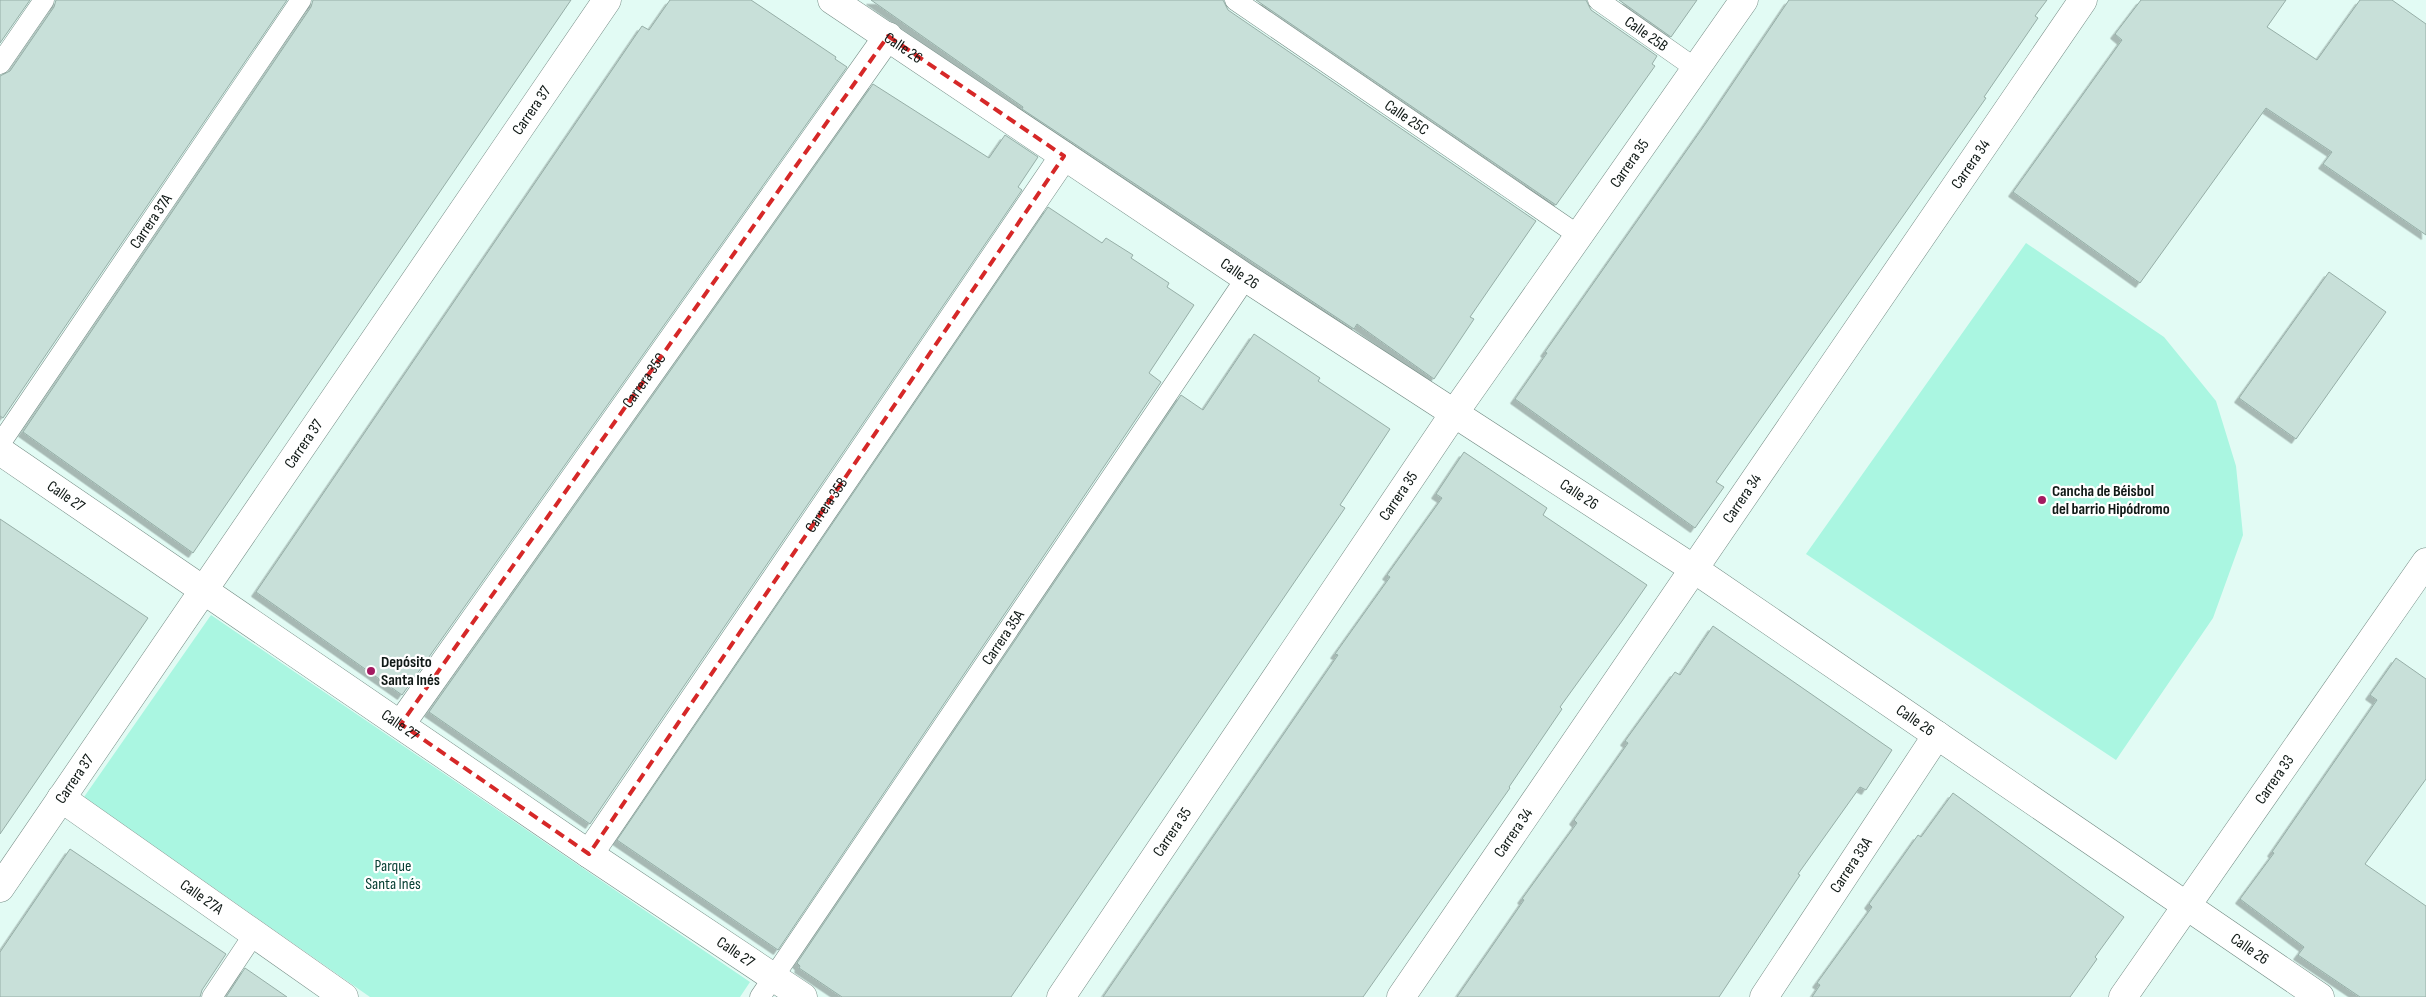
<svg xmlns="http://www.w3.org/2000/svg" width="2426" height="997" font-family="'Sofia Sans Condensed',sans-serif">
	<defs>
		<filter id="shadow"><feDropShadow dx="-4.5" dy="4.5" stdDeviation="0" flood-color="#0004"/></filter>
	</defs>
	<rect width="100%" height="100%" fill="#e2fbf4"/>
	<path fill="#aaf6e1" d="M2026,243L2164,337L2216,401L2236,466L2243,535L2213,618L2116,760L1806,554Z
		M211,615L750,982L740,997H370L84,797Z"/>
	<path fill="#c8e0d9" stroke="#96aea7" filter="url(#shadow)" d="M0,0H30L0,43Z
		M56,0H287L3,418L0,416V76L10,71L54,7Z
		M313,0H571L193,553L23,432L311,7Z
		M670,0H751L836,57L835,59L847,67L402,695L256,592L642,26L649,30Z
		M871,0H1223L1228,10L1536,221L1470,317L1474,319L1434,379L1357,324L1354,329L1022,109L1023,107Z
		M1256,0H1586L1591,10L1657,56L1652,64L1655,66L1556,205Z
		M1619,0H1697L1671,37Z
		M1789,0H2047L2035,16L2038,18L1984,97L1986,98L1716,482L1724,487L1695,528L1515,399L1547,353L1545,352L1706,123Z
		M2141,0H2286L2267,27L2317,60L2360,0H2392L2426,24V235L2323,164L2332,152L2266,108L2140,283L2013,192L2122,40L2115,34Z
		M873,84L989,158L1005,135L1038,157L1018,187L1022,190L590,824L429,712Z
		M1048,207L1102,243L1106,238L1133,255L1131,258L1169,283L1167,287L1194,305L1149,373L1161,382L778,950L617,840Z
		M2329,272L2386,312L2296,439L2239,398Z
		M1254,334L1320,378L1318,381L1390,429L1340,505L1345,508L1011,997H842L799,968L800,966L797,963L1181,395L1203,410Z
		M1464,452L1547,508L1543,515L1647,585L1622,621L1560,707L1562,709L1509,787L1510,788L1363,997H1103L1338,655L1335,654L1390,577L1387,575L1442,498L1436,494Z
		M0,519L148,618L0,834Z
		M1713,626L1892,750L1866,790L1860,787L1798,874L1800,875L1719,997H1457L1524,900L1522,899L1577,823L1574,820L1628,743L1625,741L1675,672L1680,675Z
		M2396,658L2426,679V779L2365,864L2426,906V997H2360L2298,955L2304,947L2240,899L2274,853L2272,852L2377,700L2370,695Z
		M1953,793L2124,917L2095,957L2097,959L2070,997H1812L1820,985L1817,983L1872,907L1869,904L1918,835L1921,837Z
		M70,849L226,954L202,990L200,997H0V952Z
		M245,968L287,997H226Z"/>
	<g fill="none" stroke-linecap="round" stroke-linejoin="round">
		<defs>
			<g id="service">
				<path id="s1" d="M1235,0L1578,235"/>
				<path id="s2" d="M1598,0L1695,68"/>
				<path d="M0,64L44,0"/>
				<path id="s3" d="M0,444L301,0"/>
				<path d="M212,997L254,934"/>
				<path id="s4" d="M760,997L1246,278"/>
			</g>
			<g id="minor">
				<path id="s5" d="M832,0L1246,278L1694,569L2320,997"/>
				<path id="s6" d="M401,724L888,36"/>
				<path id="s7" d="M61,798L344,997"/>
				<path id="s8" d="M589,854L1064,156"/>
				<path id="s9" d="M1061,997L1455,412L1744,0"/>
				<path id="s10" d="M1401,997L2083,0"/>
				<path id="s11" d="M1764,997L1937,735"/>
				<path id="s12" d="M2123,997L2426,562"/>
			</g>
			<g id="tertiary">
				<path id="s13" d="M0,451L589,854L803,997"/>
				<path id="s14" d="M0,888L607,0"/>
			</g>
		</defs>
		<use href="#service" stroke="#768d86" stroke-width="21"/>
		<use href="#minor" stroke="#768d86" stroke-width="29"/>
		<use href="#tertiary" stroke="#768d86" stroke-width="29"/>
		<use href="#service" stroke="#fff" stroke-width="20"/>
		<use href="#minor" stroke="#fff" stroke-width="28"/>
		<use href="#tertiary" stroke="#fff" stroke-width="28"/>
	</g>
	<path fill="none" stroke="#d62828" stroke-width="4" stroke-dasharray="10 6" stroke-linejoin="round" d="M888,36L1064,156L589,854L401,724Z"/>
	<g fill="#a41a61" stroke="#fff" stroke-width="2">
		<circle cx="2042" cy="500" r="5"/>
		<circle cx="371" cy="671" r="5"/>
	</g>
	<g text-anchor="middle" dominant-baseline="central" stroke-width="4.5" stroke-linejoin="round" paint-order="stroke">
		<g font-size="16" fill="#101916" stroke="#fff">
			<text stroke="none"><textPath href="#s2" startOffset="59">Calle 25B</textPath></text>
			<text stroke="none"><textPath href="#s5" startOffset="86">Calle 26</textPath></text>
			<text stroke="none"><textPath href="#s14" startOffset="942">Carrera 37</textPath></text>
			<text stroke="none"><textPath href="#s1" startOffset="208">Calle 25C</textPath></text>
			<text stroke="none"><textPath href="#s9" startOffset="1009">Carrera 35</textPath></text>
			<text stroke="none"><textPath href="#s10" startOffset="1009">Carrera 34</textPath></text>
			<text stroke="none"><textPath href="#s3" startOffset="269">Carrera 37A</textPath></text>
			<text stroke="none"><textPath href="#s5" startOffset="491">Calle 26</textPath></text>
			<text stroke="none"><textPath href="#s6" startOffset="421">Carrera 35C</textPath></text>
			<text stroke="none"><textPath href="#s14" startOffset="538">Carrera 37</textPath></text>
			<text stroke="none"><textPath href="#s5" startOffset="896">Calle 26</textPath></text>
			<text stroke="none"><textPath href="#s13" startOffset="80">Calle 27</textPath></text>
			<text stroke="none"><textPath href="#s9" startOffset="604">Carrera 35</textPath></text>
			<text stroke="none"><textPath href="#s10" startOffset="604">Carrera 34</textPath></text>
			<text stroke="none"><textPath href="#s8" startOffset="422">Carrera 35B</textPath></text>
			<text stroke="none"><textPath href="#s4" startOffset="434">Carrera 35A</textPath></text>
			<text stroke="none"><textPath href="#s5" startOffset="1301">Calle 26</textPath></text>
			<text stroke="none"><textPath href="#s13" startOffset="485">Calle 27</textPath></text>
			<text stroke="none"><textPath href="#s14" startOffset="132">Carrera 37</textPath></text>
			<text stroke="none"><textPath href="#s12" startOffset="265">Carrera 33</textPath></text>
			<text stroke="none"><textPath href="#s9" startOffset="199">Carrera 35</textPath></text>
			<text stroke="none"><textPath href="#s10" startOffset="199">Carrera 34</textPath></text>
			<text stroke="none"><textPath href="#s11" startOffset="158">Carrera 33A</textPath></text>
			<text stroke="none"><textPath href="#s7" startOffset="172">Calle 27A</textPath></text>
			<text stroke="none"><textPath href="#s5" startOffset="1706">Calle 26</textPath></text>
			<text stroke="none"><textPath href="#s13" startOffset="890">Calle 27</textPath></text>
		</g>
		<g font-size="16" font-weight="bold" fill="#101916" stroke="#fff" text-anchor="start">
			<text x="2052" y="491">Cancha de Béisbol<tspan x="2052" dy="18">del barrio Hipódromo</tspan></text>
			<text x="381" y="662">Depósito<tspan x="381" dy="18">Santa Inés</tspan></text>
		</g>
		<g font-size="16" fill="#084035" stroke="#fff">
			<text x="393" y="866">Parque<tspan x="393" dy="18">Santa Inés</tspan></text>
		</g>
	</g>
</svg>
